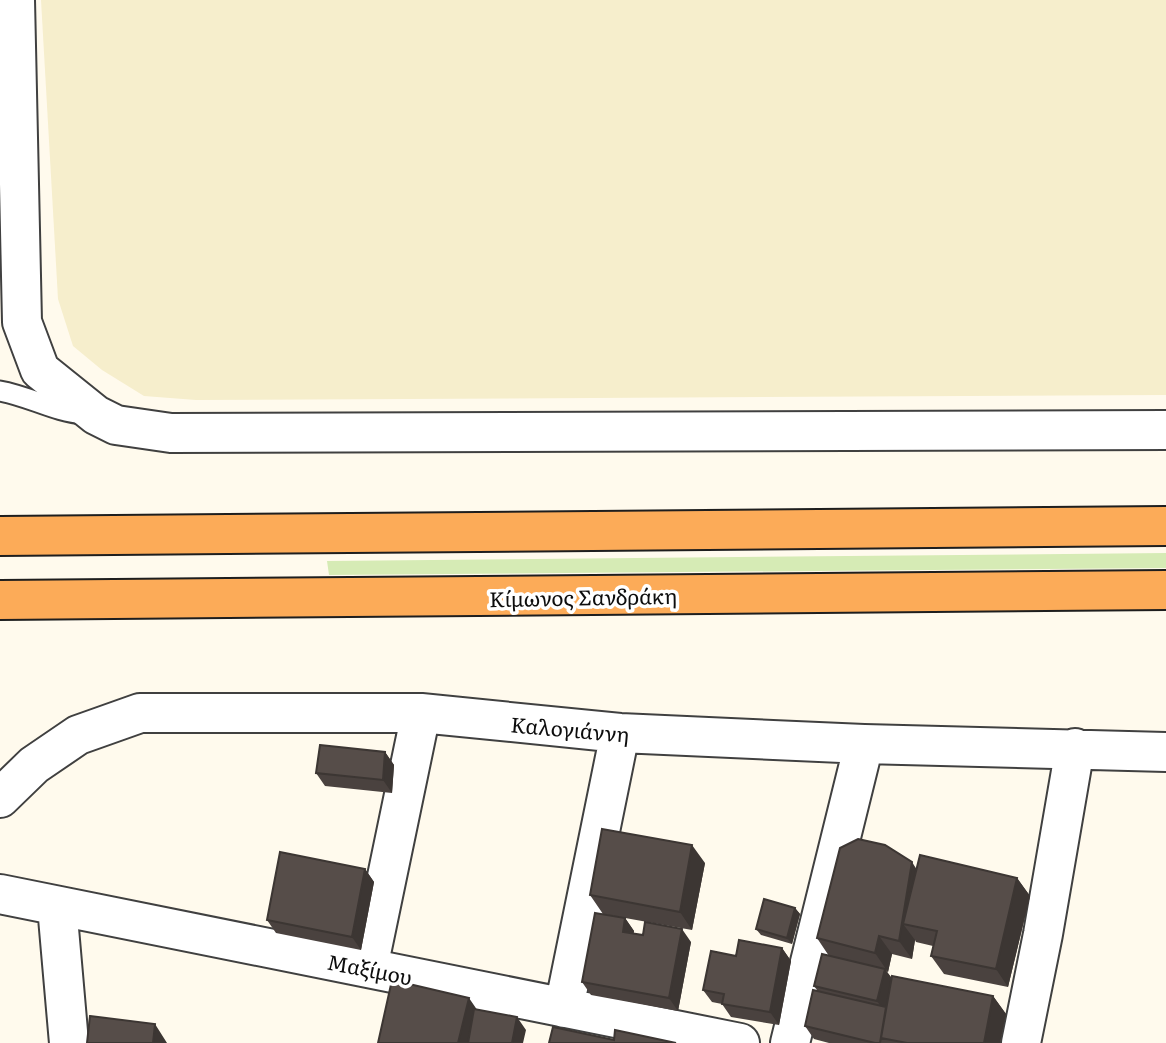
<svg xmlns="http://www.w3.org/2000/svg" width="1166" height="1043" font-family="Literata,serif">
	<rect width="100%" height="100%" fill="#fffaed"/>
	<path fill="#f6eecc" d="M41,0H1166V395L196,400L144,396L102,370L73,346L58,299Z"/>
	<path fill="#d6ebb5" d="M1166,553V568L329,575L327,561Z"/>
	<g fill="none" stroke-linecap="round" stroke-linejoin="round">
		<defs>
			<path id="service" d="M0,391C29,396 55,412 84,414"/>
			<path id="minor" d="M15,0L22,322L40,370L96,415L116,425L171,433L1166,430
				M0,798L34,765L78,735L140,713H421L620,733L864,744L1166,752
				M0,894L740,1043
				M57,906L69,1043
				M368,968L421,713
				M564,1008L620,733
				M790,1043L864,744
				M1021,1043L1043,934L1075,748"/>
			<path id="trunk" d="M0,536L1166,526
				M0,600L1166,590"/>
		</defs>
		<use href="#service" stroke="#404040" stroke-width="23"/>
		<use href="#minor" stroke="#404040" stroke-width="42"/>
		<use href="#trunk" stroke="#1e1e1e" stroke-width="42"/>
		<use href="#service" stroke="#fff" stroke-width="19"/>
		<use href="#minor" stroke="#fff" stroke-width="38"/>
		<use href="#trunk" stroke="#fcab58" stroke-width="38"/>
	</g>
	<path fill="#4a423f" d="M385,752L394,765L392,793L325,786L316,773Z
		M705,863L692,930L603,914L590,895Z
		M365,869L374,882L361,950L276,933L267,920Z
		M916,869L1017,878L1030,896L1008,987L944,974L931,956L933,946L916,942L915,940L912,959L892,954L888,972L886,971L892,979L993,996L1006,1014L1000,1043H829L814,1039L805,1026L817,990L814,986L829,956L817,938Z
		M795,908L800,914L792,944L761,935L756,929Z
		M625,918L634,931L633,934L691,942L678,1011L591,995L582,982Z
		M782,948L791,961L779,1025L731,1017L722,1004L712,1002L703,990L736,956Z"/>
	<path fill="#3c3633" d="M385,752L394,765L392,793L383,780Z
		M692,845L705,863L692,930L680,912Z
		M912,862L924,881L903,924L915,940L912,959L899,941Z
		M365,869L374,882L361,950L352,937Z
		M1017,878L1030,896L1008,987L996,969Z
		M795,908L800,914L792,944L787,938Z
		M625,918L634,931L632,945L623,932Z
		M682,929L691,942L678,1011L669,998Z
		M879,936L892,954L888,972L875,953Z
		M782,948L791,961L779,1025L770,1012Z
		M885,969L894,981L886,1014L877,1001Z
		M993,996L1006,1014L1000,1043H984Z
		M469,998L482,1017L475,1043H458Z
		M517,1017L526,1030L523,1043H512Z
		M155,1024L167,1043H153Z"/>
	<path fill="#564d49" stroke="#3c3633" stroke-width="2" d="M320,745L385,752L383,780L316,773Z
		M602,829L692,845L680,912L590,895Z
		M858,839L885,845L912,862L899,941L879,936L875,953L817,938L840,848Z
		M280,852L365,869L352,937L267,920Z
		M920,855L1017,878L996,969L931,956L937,931L903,924Z
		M764,899L795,908L787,938L756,929Z
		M595,913L625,918L623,932L643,935L645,922L682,929L669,998L582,982Z
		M739,940L782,948L770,1012L722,1004L724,994L703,990L711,951L736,956Z
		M822,954L885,969L877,1001L814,986Z
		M892,976L993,996L984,1043H907L881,1038Z
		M392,980L469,998L458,1043H378Z
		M813,990L886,1007L880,1043H875L805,1026Z
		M474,1009L517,1017L512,1043H468Z
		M90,1016L155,1024L153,1043H87Z
		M553,1027L614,1040L615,1030L676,1043H549Z"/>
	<g text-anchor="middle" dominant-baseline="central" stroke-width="7" stroke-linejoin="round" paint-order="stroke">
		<g font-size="21" fill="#0d0d0d" stroke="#fff">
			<text transform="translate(583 596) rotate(-1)">Κίμωνος Σανδράκη</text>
			<text transform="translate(570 728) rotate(5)">Καλογιάννη</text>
			<text transform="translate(370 968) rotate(11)">Μαξίμου</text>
		</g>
	</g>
</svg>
